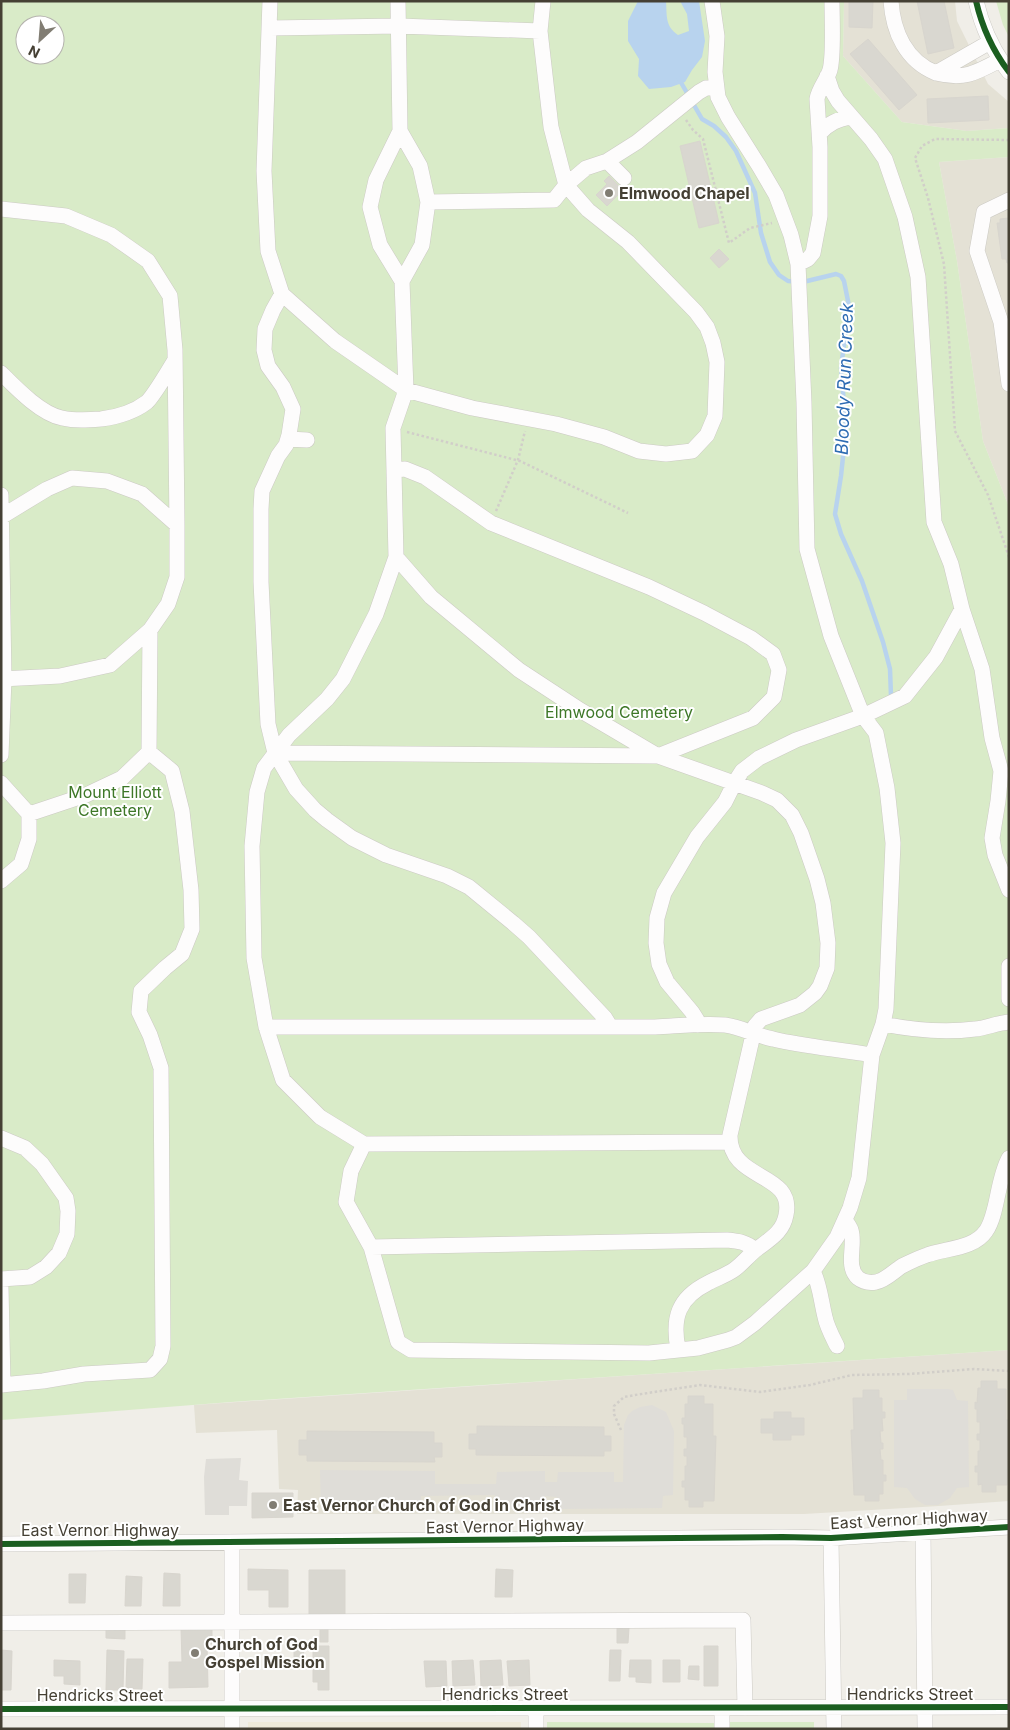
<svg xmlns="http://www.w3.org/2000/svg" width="1010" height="1730" font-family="Inter,sans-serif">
	<rect width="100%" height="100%" fill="#f0eee8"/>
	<path fill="#e4e1d5" d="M844,1H955L957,21L988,84L1009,102V128L967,131L902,122L843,56Z
		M1009,157V507L983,441L957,261L939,162Z
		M1009,1350V1501L939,1506L804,1514H297L298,1490L279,1489L277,1430L196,1433L194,1405Z"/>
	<path fill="#eeeada" d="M248,1722H521V1729H248Z"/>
	<path fill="#d9ebc8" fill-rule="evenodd" d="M1,1H844L843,56L902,122L967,131L1009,128V157L939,162L957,261L983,441L1009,507V1350L231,1402L1,1420ZM25,25H55V55H25Z
		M996,1H1009V37L1003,25Z
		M547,1722L716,1723V1729H547Z
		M728,1722H814V1729H728Z"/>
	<path fill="#dfddd8" d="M907,1389H948L953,1390L957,1400L968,1401L969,1487L957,1488L950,1498L938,1505H925L915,1499L907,1488L894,1487V1400H907Z
		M652,1405L666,1412L674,1431L673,1495L663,1496L662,1508L558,1509L557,1497L544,1496V1509L495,1510V1495L421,1496V1509H321L320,1470L435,1471V1484H496L497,1472L545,1471V1482H557L558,1472H614V1482H623L624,1425L628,1415L632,1411L640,1407Z
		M241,1458L239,1480L248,1481L247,1506H229V1515H205L204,1477L206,1459Z"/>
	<path fill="#b8d3ee" d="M638,1H666C667,16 665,26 678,35L689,31L687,14L680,1H699L705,41L702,57L692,70L685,82L671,87L649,89L638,76L639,59L628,41V21Z"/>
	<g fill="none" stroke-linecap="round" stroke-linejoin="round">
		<path stroke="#b8d3ee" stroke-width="4.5" d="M679,79L702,119L714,126L726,137L736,151L755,193L761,233L770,262L779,275L788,281L803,282L836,274L841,276L844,281L849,306L841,368L846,428L841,476L835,514L841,534L862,581L883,642L890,669L891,696"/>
	</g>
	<path fill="#d9d7d0" stroke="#d8d5ce" d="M849,1H873L872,28L849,27Z
		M917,1H944L954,48L928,54Z
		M868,39L917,95L899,110L850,54Z
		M988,96L989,120L928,123L927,99Z
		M700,141L719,223L699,228L680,146Z
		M609,176L623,190L607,206L596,195L607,184L604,181Z
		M1009,218V263H1007L1006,259H1002L997,223H1000V219Z
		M719,249L729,259L719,268L710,258Z
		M981,1381H997V1389H1006V1420H1009L1007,1485H996V1492H982V1484L978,1485V1472H975V1466H978V1451H980V1440H977V1434H980V1422H977V1409H975V1402L977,1403L978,1388H981Z
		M863,1390H879V1398H882V1412H885V1418H882L883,1431H880L881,1443H883V1449H880L881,1460H883V1475H886V1481H883V1494H879V1501H865V1495H854L851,1430H854L853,1398H863Z
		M688,1396H704V1404H713V1436H716L714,1501H703V1507H689V1500H685V1487H682V1481H685V1466H687V1456H684V1449H687V1437H684V1424H682V1418H685V1404H688Z
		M774,1412H791V1418H804V1435H791V1440H773V1433H761V1419H774Z
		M477,1426L604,1427V1436H611V1451H604V1456L476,1455V1449H469V1434H477Z
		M307,1431L434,1432V1443H442V1457H434L435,1462L307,1461V1455H299V1440H307Z
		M252,1493H293V1517L252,1518Z
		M248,1569L288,1570V1607H269V1590H248Z
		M496,1569L513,1570L512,1597H495Z
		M309,1570H345V1615H309Z
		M164,1573L180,1574V1606H163Z
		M69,1574H86L85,1603H69Z
		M126,1576L142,1577L141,1606H125Z
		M106,1627H125V1639L106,1638Z
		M181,1628H212V1644H207L208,1687L169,1688V1662H182Z
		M617,1628H629L628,1643H617Z
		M320,1629H328V1642H320Z
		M294,1645H303L304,1658L294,1659Z
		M313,1646H329V1690H318V1682H313Z
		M704,1646H718V1686H704Z
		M1,1650L12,1651L11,1690H1Z
		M107,1650L124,1651L123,1690H106Z
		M610,1650H621L620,1681H609Z
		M127,1659H143L142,1689L126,1688Z
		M54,1660L80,1661V1685L64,1684V1676H54Z
		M473,1660L475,1685L453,1686L452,1661Z
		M501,1660L503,1685L481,1686L480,1661Z
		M529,1660L530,1685L509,1686L507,1661Z
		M630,1660H651V1683L636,1682V1677H629Z
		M663,1660H680V1682H663Z
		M424,1661H446L447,1686L426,1687Z
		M689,1666H699V1680L688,1679Z"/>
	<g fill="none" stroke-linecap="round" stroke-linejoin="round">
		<defs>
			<path id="minor" d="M270,1L264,171L268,251L282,294L335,341L406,390L472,408L556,424L604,437L639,451L666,454L692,451L707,435L715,416L717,362L713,343L707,327L696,312L628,242L588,210L566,185L551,127L540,31L543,1
				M398,1L400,131L420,166L428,202L422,245L402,281L406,390L393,428L396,557L431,597L519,670L580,710L658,756L762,793L777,800L792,815L801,833L817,879L823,903L828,943L827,968L820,986L815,993L800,1005L761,1019L755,1026L730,1135C729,1182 795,1171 786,1215C783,1232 770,1239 757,1249C749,1255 743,1263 735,1269C727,1275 717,1278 708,1283C678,1298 672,1318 678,1349
				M891,1C893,32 906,61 936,73
				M976,1C982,27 993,51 1009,72
				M270,28L399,26L540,31
				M990,42L936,73C964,80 976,73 1000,60
				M827,76L832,91L838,101L871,139L885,159L905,217L918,277L934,522L951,564L962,609L982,669L992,738L1001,771L998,801L992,838L995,855L1009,890
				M400,131L376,180L370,207L380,245L402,281
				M820,133C829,123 838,119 851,117
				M607,161L624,178
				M1009,200L984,212L977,251L1001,322L1009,384
				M428,202L554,200L566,185L586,168L607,161L637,142L699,92L706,88L716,87
				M1,209L66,216L111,235L148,261L170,296L175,350L177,525V577L168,604L150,630L110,665L60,676L1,679
				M798,264L808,259L813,253L820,216V147L817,99C819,88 827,80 830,70C834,55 832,19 832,1
				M282,294L273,310L265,329L264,350L268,366L283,387L293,409L289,435L286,445L278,456L262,491L261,509V582L268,724L275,753L296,789L315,810L327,820L352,838L386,855L447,876L469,887L513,923L529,937L605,1018L610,1026
				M1,373C16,388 41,414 62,418C75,421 88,420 101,419C117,417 134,412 147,402C155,394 168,371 175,360
				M288,439L307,440
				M1,495L4,679L1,755
				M1,517L47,489L72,478L107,481L142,494L177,525
				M396,557L376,614L343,679L327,699L289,735L264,768L257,792L252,846L254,958L266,1027L283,1080L320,1117L364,1144L730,1142
				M275,753L658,756L753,718L774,697L779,670L773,654L751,638L704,613L649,587L491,523L425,477L405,469L395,470
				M1,783L29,814V839L21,864L1,881
				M29,814L86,795L122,778L149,752
				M1009,966V999
				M883,1024C913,1030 944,1033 975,1029C986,1028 997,1023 1009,1022
				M698,1025L697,1020L692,1012L667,982L659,964L656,943L657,918L664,893L697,837L725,802L735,782L742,771L759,758L796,740L863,716L905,696L936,657L962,609
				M266,1027H655C678,1026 702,1023 725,1025C742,1027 756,1036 773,1039C806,1047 839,1049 872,1055
				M1,1138L25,1148L42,1164L66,1198L68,1211L67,1234L59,1253L46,1267L30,1277L1,1279
				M364,1144L351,1171L346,1202L371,1247L398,1342L411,1350L649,1353L698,1348L728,1340L736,1337L755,1323L813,1271L837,1237L850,1208L859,1178L872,1055L883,1024L886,1009L893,843L887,788L876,733L863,716L831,636L807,549L804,403L798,264L791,235L776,195L759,166L728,117L718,97L715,72L717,36L712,1
				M845,1220C847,1223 850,1227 851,1230C856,1245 845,1266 858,1278C863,1282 870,1283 876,1282C886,1280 894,1271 902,1266C910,1262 918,1258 927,1255C946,1248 974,1249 986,1231C998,1214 997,1179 1009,1158
				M371,1247L727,1240C738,1241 747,1242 755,1250
				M813,1271C820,1285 821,1301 825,1317C827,1327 832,1336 837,1346
				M1,1287L3,1385
				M1,1385L43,1381L84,1374L150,1370L160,1359L163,1346L161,1068L150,1035L139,1012L141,991L165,968L182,954L192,929L191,890L182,811L172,771L149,752L150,630
				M923,1532L925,1729
				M831,1538L834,1729
				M232,1543V1729
				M1,1544L782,1537L831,1538L1009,1527
				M1,1623L743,1620L745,1708
				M722,1708V1729
				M1,1709L1009,1707
				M536,1729V1708"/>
		</defs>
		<use href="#minor" stroke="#cccac4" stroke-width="16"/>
		<path stroke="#d1cec9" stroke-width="2.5" stroke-dasharray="2.5 2.5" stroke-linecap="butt" d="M686,120L693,130L703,139L729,243L750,228L772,223
			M1009,140L935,139L922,146L915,158L928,198L944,264L955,431L988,495L1009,557
			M407,432L520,461L628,513
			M496,511L518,460L525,431
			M621,1430L614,1414V1406L624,1397L635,1395L700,1385L760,1392L810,1385L852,1375L909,1374L974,1369L1009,1371"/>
		<use href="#minor" stroke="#fdfcfc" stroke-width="15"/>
		<defs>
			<path id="cycleway" d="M976,1C982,27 993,51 1009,72
				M1,1544L782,1537L831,1538L1009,1527
				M1,1709L1009,1707"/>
		</defs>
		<use href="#cycleway" stroke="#fff" stroke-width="9"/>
		<use href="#cycleway" stroke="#1b5e20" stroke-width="6"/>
	</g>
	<g fill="#817d73" stroke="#fff" stroke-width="2">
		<circle cx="609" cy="193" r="5"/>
		<circle cx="273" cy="1505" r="5"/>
		<circle cx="195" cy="1653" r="5"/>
	</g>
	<g text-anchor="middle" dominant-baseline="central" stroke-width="4" stroke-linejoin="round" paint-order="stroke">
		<g font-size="16" font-weight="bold" fill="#454034" stroke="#fff" text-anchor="start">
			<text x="619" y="193">Elmwood Chapel</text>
			<text x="283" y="1505">East Vernor Church of God in Christ</text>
			<text x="205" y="1644">Church of God<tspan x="205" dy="18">Gospel Mission</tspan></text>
		</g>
		<g font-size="16" fill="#3d7727" stroke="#fff">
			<text x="619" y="712">Elmwood Cemetery</text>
			<text x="115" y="792">Mount Elliott<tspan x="115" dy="18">Cemetery</tspan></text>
		</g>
		<g font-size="16" fill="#454034" stroke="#fff">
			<text transform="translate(909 1519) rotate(-3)">East Vernor Highway</text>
			<text transform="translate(505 1526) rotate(-1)">East Vernor Highway</text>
			<text x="100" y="1530">East Vernor Highway</text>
			<text x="505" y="1694">Hendricks Street</text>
			<text x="910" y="1694">Hendricks Street</text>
			<text x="100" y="1695">Hendricks Street</text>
		</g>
		<g font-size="18" font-style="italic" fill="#2d6bb2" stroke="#fff">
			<text transform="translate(844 379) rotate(-88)">Bloody Run Creek</text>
		</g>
	</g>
	<rect width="1010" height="1730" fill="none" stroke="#454034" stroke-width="5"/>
	<g transform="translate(40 40) rotate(206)"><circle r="24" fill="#ffffff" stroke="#b5b3ae"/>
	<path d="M0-4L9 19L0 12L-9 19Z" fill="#817d73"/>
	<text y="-8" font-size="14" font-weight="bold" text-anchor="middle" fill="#454034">N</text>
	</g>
</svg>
